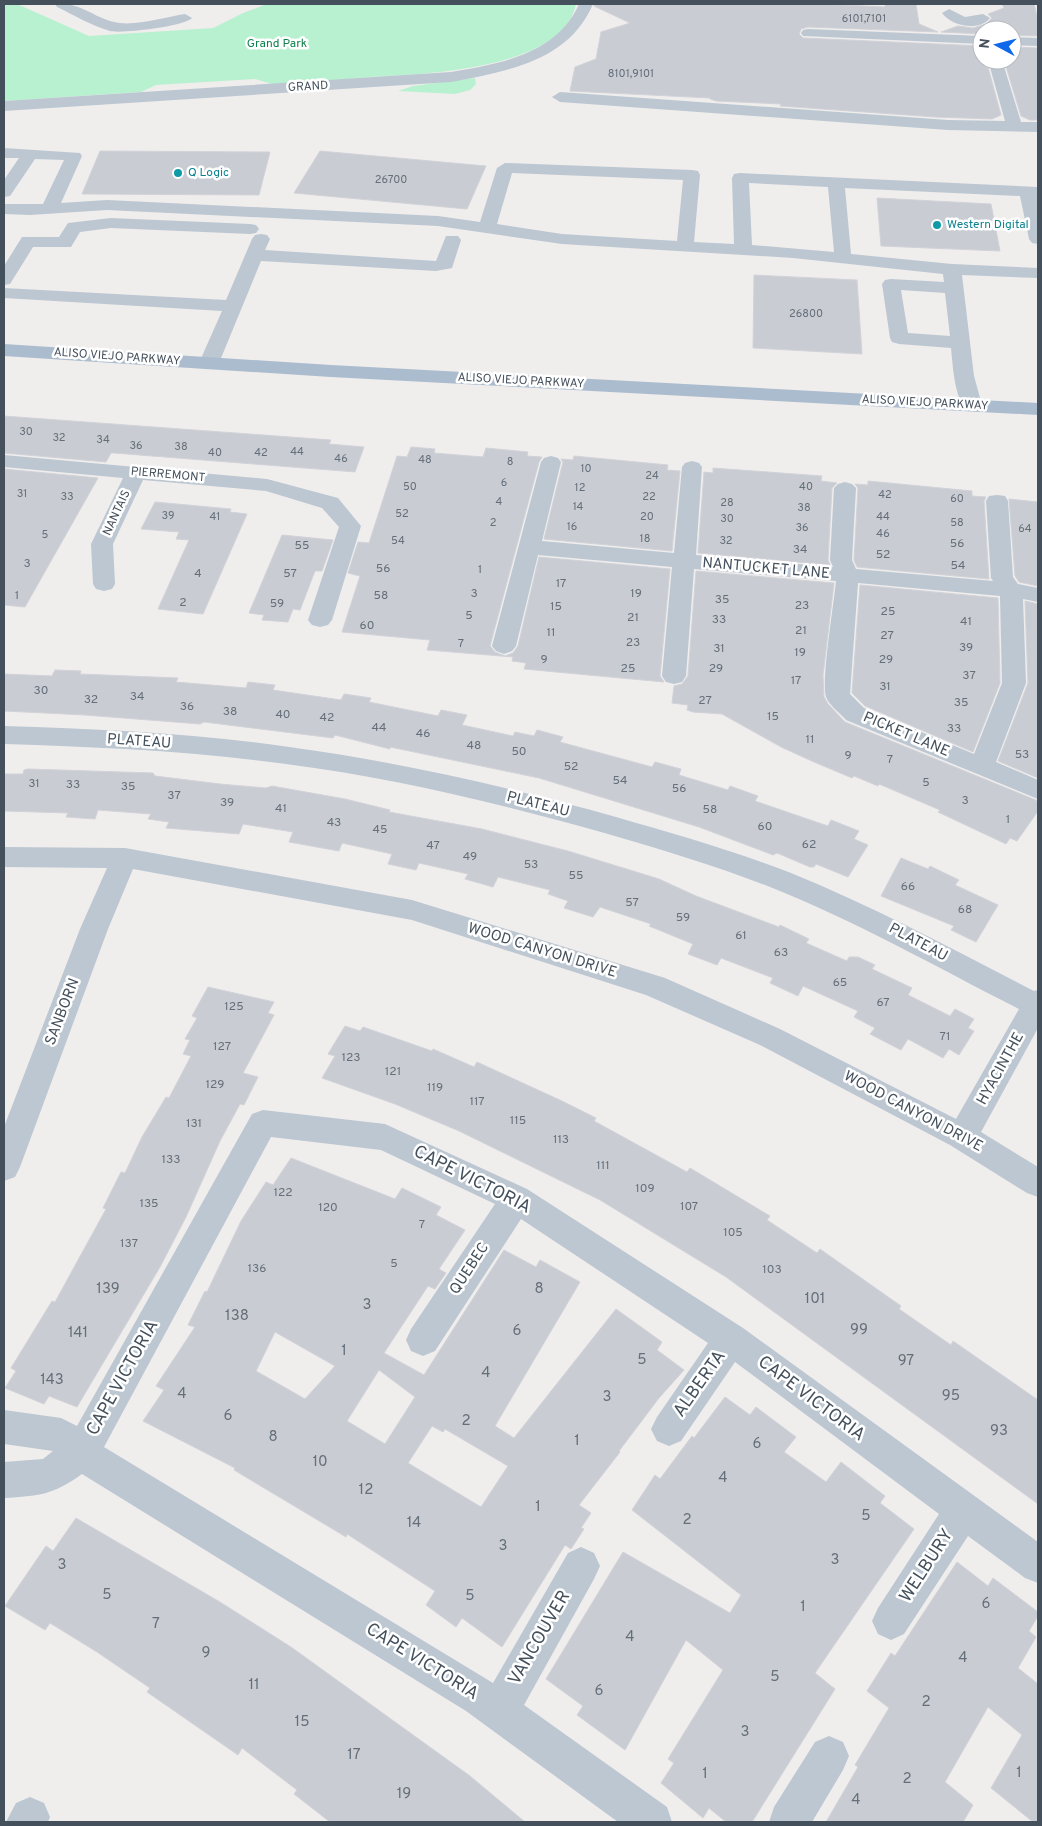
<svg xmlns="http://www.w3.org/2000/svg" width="1042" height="1826" font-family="Overpass,sans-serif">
	<rect width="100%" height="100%" fill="#f0eded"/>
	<path fill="#b8f1cf" d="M4,4H17L89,36L213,28L243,13L267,4H576C562,70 424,74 371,77C338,80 305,82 272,84L255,79L156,85L141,92L4,101Z
		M475,78L476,84L470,90L455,94L398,91L413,86Z"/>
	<path fill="#c9ccd2" stroke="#d1d3d9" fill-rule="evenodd" d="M595,4H822L885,7V4H916L919,24L938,32L808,27L801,29L799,34L803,38L982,46V60H986L1001,115L992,119L935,117L780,106L781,104L716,101L710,99V98L570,91L575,67L596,59L601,32L630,23L594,6Z
		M1002,4H1034L1038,20V36L1012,35V30H982V34L941,32L958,26L973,28L986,24L992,18L988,14L1004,8Z
		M1012,47L1038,48V120H1030L1021,116L1004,60H1012Z
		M100,151L270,152L259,195L82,194Z
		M320,151L486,166L467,209L294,193Z
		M877,198L991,204L1000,251L881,246Z
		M754,275L857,280L862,354L753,348Z
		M4,416L331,440L329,444L364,447L355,472L114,453H111L106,462L4,453Z
		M411,447L435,449L434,453L483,457L486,448L528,452L527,456L542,457L539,462L490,646L495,652L505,656L513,653L518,646L539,557L670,569L660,676L664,682L524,669L526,663L512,661L513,657L427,650L430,640L342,632L360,576L348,573L358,542L369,543L397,456L407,457Z
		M574,456L668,465L667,470L680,471L672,551L544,539L563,462L561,459L573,460Z
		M713,468L822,476L821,481L837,483L832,488L828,560L830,565L698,553L704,472L713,473Z
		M4,469L98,478L25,607L4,605Z
		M868,481L972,491V496L986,497L984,501L989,579L857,567L854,560L858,488L855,484L868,485Z
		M1009,499L1038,502V586L1019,582L1015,576Z
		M155,502L231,509L230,512L247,514L203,614L158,609L189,540L176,539L179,532L141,529Z
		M282,535L333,540L322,571H315L300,610L293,609L288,622L262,620L264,615L249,613Z
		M696,571L834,583L823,675L824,697L828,704L845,722L1038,801V811L1017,841L1010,838L1006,844L938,812L940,810L879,784L878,786L854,776L852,778L814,762L781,747L722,714L693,712L687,710L688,705L672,703L674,686L682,684L688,676Z
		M860,585L998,598L1000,683L973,752L865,706L852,693Z
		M1025,601L1038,604V778L998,761L1028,683Z
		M55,670L81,671L80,674L178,678L176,682L246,688L248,682L275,685L273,690L341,700L344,694L371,698L369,702L438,716L441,710L467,715L462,725L513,736L515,732L534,736L537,730L563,737L560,742L652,767L655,762L681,769L679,775L728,790L730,786L758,796L755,801L828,826L831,820L859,831L854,839L868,845L848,877L816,864L814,867H810L777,853L773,855L699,827L539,778L390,747V749L335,735L333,738L204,722L200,724L85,715L4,711V674L52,676Z
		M28,769L153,773L155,776L220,784L266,788L272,786L345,799L390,810L389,812L482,829L568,851L659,879L696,896L779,927L780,925L809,939L806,943L847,961L849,957H858L875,965L872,969L912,988L908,995L950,1016L955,1009L974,1019L968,1028L974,1031L959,1055L949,1049L943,1058L908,1039L901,1050L870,1034L875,1028L854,1017L858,1011L803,986L798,996L770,983L773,978L721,958L717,965L688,954L693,944L649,926L651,924L600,907L593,917L564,908L568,901L548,894L550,890L498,877L493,887L465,879L468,874L419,863L416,870L388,864L392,854L342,843L339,851L289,842L293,832L243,824L239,834L166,828L169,822L148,819L151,814L98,810L95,819L66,817L68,813L4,811V774H23L24,770Z
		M901,858L928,869L930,866L959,880L955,885L998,905L976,942L951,930L954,926L881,896Z
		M208,987L274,1002L268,1013L274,1015L243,1073L258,1077L244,1105L240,1104L220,1141L186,1217L160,1267L77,1407L49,1396L44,1404L5,1388L16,1371L11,1368L52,1301L55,1302L106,1209L103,1208L121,1172L125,1173L142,1137L166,1097L169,1098L191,1056L183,1054L190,1040L185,1039L197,1018L192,1016Z
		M345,1026L360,1031L363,1027L432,1051L433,1049L474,1067L477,1062L562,1101L596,1118L594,1121L687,1172L690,1168L770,1216L767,1220L817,1253L820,1249L901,1306L899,1309L951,1345L953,1341L1038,1400V1504L726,1277L600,1200L459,1131L395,1104L322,1078L335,1056L328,1054Z
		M291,1158L395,1199L402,1188L441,1207L436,1215L465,1230L439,1269L446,1273L435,1289L428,1286L384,1353L424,1375L504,1250L536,1267L540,1260L580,1282L495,1426L514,1438L616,1309L662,1342L657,1350L684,1370L659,1398L619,1451L620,1452L579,1505L591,1513L581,1528L584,1529L571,1549L565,1545L502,1647L462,1618L456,1627L426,1605L435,1591L347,1534L346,1537L234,1470L235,1468L143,1421L164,1390L156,1386L195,1327L188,1325L205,1291L207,1292L241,1221L266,1182L273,1185ZM275,1332L335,1366L305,1399L256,1371ZM379,1370L415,1397L385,1444L347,1421ZM432,1426L443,1432L445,1429L508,1466L481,1507L408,1463Z
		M725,1397L750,1415L756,1407L796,1437L784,1452L826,1482L841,1462L885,1496L880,1503L914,1529L815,1673L835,1689L752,1822H726L709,1808L703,1818L661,1783L674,1763L668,1759L723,1670L686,1640L625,1750L577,1715L583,1706L546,1679L623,1552L730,1613L741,1595L632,1510L655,1475L660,1479L692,1436L694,1438Z
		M76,1518L220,1602L291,1647L470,1776L525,1822H330L294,1794L297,1790L242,1748L238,1755L147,1692L150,1688L97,1652L50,1623L45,1630L5,1606L46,1546L53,1551Z
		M957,1562L988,1586L993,1578L1038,1612V1616L1029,1631L1036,1637L1018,1668L1038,1684V1822H1033L991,1788L1022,1735L988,1707L945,1782L973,1805L963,1822H826L858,1767L855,1765L889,1708L867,1691L891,1653L895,1656Z"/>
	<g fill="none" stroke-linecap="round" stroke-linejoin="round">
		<path fill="#bcc7d1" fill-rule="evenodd" d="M55,4C81,2 92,17 114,22C133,27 166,17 185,14L192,18C186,26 121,34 110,31C92,26 74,15 57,7Z
			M579,4H593C568,62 507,71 451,82L4,111V101L451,72C500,64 557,54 579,4Z
			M949,9L965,17L983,14L990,18C979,32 951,26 942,13Z
			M808,29L982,36V44L803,36L801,33L803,30Z
			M1012,37L1038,38V46L1012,45Z
			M988,60H1002L1021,122H1038V132L948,130L560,102L552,97L560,92L948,120L1005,121Z
			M4,148L80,153L82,156L61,203L107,200L438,216L480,222L497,168L505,163L692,170L698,171L700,175L694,242L734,244L732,178L734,174L740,173L1038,187V244L1032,243L1029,239L1020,196L845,188L851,254L952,264L1038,268V278L962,275L974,376L982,405L979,409L972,411L965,409C954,393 953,367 951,348L899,344L892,342L890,338L882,284L885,280L891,279L944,282L943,274L793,258L562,244L438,226L107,210L30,215L4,214V204H43L64,160L35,159L10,196L4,197V180L19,158H4ZM512,173L683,180L677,241L562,234L497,224ZM749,183L828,187L834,252L752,245ZM901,290L945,293L950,336L908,333Z
			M111,218L250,224L256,225L259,229L256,233L250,234L111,228L80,232L71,247H33L10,284L4,285V266L22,237H59L68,223Z
			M261,234L267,235L270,239L265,250L436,261L446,236H458L461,240L452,268L436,271L261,261L219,363L216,367H202L199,363L222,311L4,298V288L226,300L252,239L255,235Z
			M4,455L267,479L338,498L361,526L332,620L328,625L320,627L312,625L308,620L339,527L322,508L266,491L143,480L113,544L115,584L112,589L104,591L96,589L93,584L91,544L123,478L4,467Z
			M551,456L558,458L561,462L542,541L674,553L682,467L685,463L692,461L699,463L702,467L696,555L833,567L830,560L834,488L838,484L845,482L852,484L856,488L852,560L856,569L993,581L991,578L986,501L989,496L997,495L1005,496L1008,501L1013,577L1018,584L1038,588V602L1023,599L1026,683L996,762L1038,780V799L846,720C840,713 829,705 826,697C821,681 834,603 836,581L694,569L686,676L682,682L674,684L666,682L662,676L672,567L538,555L516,646L512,651L504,654L496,651L492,646L541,462L544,458ZM858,583L1000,596L1002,683L974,754L864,708L850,694Z
			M4,726C99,729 195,733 289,747C400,762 509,787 616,817C675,834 734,851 791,873C875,907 954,950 1034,991L1038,990V1028L981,1132L1038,1167V1197L1027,1193L950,1145L760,1045L646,995L412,920L133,869L108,929L20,1167L15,1177L4,1181V1127L80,929L107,868L4,867V847L125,848L412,900L665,978L780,1029L956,1119L1019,1009C936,967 856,921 770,887C717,866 662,850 608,834C502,804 395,778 286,764C192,751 98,747 4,744Z
			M263,1110L385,1124L527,1189L743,1328L1038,1542V1583L1025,1578L968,1536L904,1634L891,1640L878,1634L872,1621L878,1608L939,1514L735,1362L681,1441L669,1446L657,1441L651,1429L657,1417L708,1343L521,1219L435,1351L423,1356L411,1351L406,1340L411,1329L495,1204L381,1150L271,1137L104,1447L493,1683L568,1553L581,1547L594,1553L600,1566L594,1579L524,1705L667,1807L672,1822H618L466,1711L82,1474C53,1495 39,1496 4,1498V1462L43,1459L53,1451L4,1444V1410L61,1418L77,1426L252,1114Z
			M829,1736L843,1742L849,1756L843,1770L812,1822H769L774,1807L815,1742Z
			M30,1797L44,1803L50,1817L48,1822H6L16,1803Z"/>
		<path fill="#abbcce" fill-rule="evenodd" d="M4,344L331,365L1038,403V415L331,377L4,356Z"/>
	</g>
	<g fill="#0f9aa8" stroke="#fff" stroke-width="2">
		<circle cx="178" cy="173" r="5"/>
		<circle cx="937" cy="225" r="5"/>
	</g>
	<g text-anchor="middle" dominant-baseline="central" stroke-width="5" stroke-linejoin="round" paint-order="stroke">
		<g font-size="11" fill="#656f7a">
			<text x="864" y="19">6101,7101</text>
			<text x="631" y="74">8101,9101</text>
			<text x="391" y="180">26700</text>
			<text x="806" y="314">26800</text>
			<text x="26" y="432">30</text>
			<text x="59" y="438">32</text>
			<text x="103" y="440">34</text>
			<text x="136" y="446">36</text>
			<text x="181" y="447">38</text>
			<text x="297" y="452">44</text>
			<text x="215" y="453">40</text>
			<text x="261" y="453">42</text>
			<text x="341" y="459">46</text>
			<text x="425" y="460">48</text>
			<text x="510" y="462">8</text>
			<text x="586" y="469">10</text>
			<text x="652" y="476">24</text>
			<text x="504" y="483">6</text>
			<text x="410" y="487">50</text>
			<text x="806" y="487">40</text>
			<text x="580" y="488">12</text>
			<text x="22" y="494">31</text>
			<text x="885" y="495">42</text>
			<text x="67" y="497">33</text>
			<text x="649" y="497">22</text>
			<text x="957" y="499">60</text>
			<text x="499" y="502">4</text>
			<text x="727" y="503">28</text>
			<text x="578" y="507">14</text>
			<text x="804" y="508">38</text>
			<text x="402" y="514">52</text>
			<text x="168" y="516">39</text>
			<text x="215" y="517">41</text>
			<text x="647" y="517">20</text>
			<text x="883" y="517">44</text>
			<text x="727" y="519">30</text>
			<text x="493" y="523">2</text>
			<text x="957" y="523">58</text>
			<text x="572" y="527">16</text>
			<text x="802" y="528">36</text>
			<text x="1025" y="529">64</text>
			<text x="883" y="534">46</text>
			<text x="45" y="535">5</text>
			<text x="645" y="539">18</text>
			<text x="398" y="541">54</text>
			<text x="726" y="541">32</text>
		</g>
		<g font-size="12" fill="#11814c" stroke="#fff">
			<text x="277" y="44">Grand Park</text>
		</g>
		<g font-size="12" fill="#44505c" stroke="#fff">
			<text transform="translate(308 87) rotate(-3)">GRAND</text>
			<text transform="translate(117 357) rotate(4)">ALISO VIEJO PARKWAY</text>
			<text transform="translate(521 381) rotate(3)">ALISO VIEJO PARKWAY</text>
			<text transform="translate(925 403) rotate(3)">ALISO VIEJO PARKWAY</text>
			<text transform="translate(168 475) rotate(5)">PIERREMONT</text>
			<text transform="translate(117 513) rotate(-65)">NANTAIS</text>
		</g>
		<g font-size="12" fill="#0d838f" stroke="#fff" text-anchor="start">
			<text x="188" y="173">Q Logic</text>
			<text x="947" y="225">Western Digital</text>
		</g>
		<g font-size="12" fill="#656f7a">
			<text x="957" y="544">56</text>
			<text x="302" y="546">55</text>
			<text x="800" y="550">34</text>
			<text x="883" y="555">52</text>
			<text x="27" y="564">3</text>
			<text x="958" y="566">54</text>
			<text x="383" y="569">56</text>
			<text x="480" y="570">1</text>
			<text x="198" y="574">4</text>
			<text x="290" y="574">57</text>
			<text x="561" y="584">17</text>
			<text x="474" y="594">3</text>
			<text x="636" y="594">19</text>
			<text x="17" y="596">1</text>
			<text x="381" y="596">58</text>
			<text x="722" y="600">35</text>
			<text x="183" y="603">2</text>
			<text x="277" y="604">59</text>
			<text x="802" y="606">23</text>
			<text x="556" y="607">15</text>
			<text x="888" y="612">25</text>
			<text x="469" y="616">5</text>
			<text x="633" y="618">21</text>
			<text x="719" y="620">33</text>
			<text x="966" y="622">41</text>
			<text x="367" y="626">60</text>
			<text x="801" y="631">21</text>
			<text x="551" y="633">11</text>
			<text x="887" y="636">27</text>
			<text x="633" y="643">23</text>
			<text x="461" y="644">7</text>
			<text x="966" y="648">39</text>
			<text x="719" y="649">31</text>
			<text x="800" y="653">19</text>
			<text x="544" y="660">9</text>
			<text x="886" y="660">29</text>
			<text x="628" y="669">25</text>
			<text x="716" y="669">29</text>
			<text x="969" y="676">37</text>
			<text x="796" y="681">17</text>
			<text x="885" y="687">31</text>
			<text x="41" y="691">30</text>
			<text x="137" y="697">34</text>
			<text x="91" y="700">32</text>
			<text x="705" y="701">27</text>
			<text x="961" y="703">35</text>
			<text x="187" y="707">36</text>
			<text x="230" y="712">38</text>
			<text x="283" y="715">40</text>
			<text x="773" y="717">15</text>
			<text x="327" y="718">42</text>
			<text x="379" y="728">44</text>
			<text x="954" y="729">33</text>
			<text x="423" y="734">46</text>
			<text x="810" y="740">11</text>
			<text x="474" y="746">48</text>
			<text x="519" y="752">50</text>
			<text x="1022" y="755">53</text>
			<text x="848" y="756">9</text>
			<text x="890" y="760">7</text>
			<text x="571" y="767">52</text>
			<text x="620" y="781">54</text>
			<text x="926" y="783">5</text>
			<text x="34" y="784">31</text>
			<text x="73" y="785">33</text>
			<text x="128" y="787">35</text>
			<text x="679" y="789">56</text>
			<text x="174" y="796">37</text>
			<text x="965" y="801">3</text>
			<text x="227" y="803">39</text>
			<text x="281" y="809">41</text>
			<text x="710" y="810">58</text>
			<text x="1008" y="820">1</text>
			<text x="334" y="823">43</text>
			<text x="765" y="827">60</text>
			<text x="380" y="830">45</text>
			<text x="809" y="845">62</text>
			<text x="433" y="846">47</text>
			<text x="470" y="857">49</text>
			<text x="531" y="865">53</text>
			<text x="576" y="876">55</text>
			<text x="908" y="887">66</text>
			<text x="632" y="903">57</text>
			<text x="965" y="910">68</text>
			<text x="683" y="918">59</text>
			<text x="741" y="936">61</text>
			<text x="781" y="953">63</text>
			<text x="840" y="983">65</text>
			<text x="883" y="1003">67</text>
			<text x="234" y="1007">125</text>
			<text x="945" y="1037">71</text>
			<text x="222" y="1047">127</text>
			<text x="351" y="1058">123</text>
			<text x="393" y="1072">121</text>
			<text x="215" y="1085">129</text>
			<text x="435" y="1088">119</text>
			<text x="477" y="1102">117</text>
			<text x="518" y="1121">115</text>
			<text x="194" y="1124">131</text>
			<text x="561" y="1140">113</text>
			<text x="171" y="1160">133</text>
			<text x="603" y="1166">111</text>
			<text x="645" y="1189">109</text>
			<text x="283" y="1193">122</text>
			<text x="149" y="1204">135</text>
			<text x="689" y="1207">107</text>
			<text x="328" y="1208">120</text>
			<text x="422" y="1225">7</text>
			<text x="733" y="1233">105</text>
			<text x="129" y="1244">137</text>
			<text x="394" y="1264">5</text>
			<text x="257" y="1269">136</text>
			<text x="772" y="1270">103</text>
		</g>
		<g font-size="15" fill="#44505c" stroke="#fff">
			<text transform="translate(766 569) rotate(5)">NANTUCKET LANE</text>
			<text transform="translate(906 735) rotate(23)">PICKET LANE</text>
			<text transform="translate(139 742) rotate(4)">PLATEAU</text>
			<text transform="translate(538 805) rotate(14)">PLATEAU</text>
			<text transform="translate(918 943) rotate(28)">PLATEAU</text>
			<text transform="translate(542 951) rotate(17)">WOOD CANYON DRIVE</text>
			<text transform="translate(63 1012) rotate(-69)">SANBORN</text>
			<text transform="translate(1001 1069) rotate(-61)">HYACINTHE</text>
			<text transform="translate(913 1112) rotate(28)">WOOD CANYON DRIVE</text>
			<text transform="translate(470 1269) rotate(-57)">QUEBEC</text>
		</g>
		<g font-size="15" fill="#656f7a">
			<text x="108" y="1289">139</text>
			<text x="539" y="1289">8</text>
			<text x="815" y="1299">101</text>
			<text x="367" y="1305">3</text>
			<text x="237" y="1316">138</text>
			<text x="859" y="1330">99</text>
			<text x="517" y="1331">6</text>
			<text x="78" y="1333">141</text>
			<text x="344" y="1351">1</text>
			<text x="642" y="1360">5</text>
			<text x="906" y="1361">97</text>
			<text x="486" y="1373">4</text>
			<text x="52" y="1380">143</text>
			<text x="182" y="1394">4</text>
			<text x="951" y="1396">95</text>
			<text x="607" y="1397">3</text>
			<text x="228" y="1416">6</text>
			<text x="466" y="1421">2</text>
			<text x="999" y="1431">93</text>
			<text x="273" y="1437">8</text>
			<text x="577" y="1441">1</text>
			<text x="757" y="1444">6</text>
			<text x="320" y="1462">10</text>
			<text x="723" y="1478">4</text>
			<text x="366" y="1490">12</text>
			<text x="538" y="1507">1</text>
			<text x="866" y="1516">5</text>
			<text x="687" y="1520">2</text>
			<text x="414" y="1523">14</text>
			<text x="503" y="1546">3</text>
			<text x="835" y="1560">3</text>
			<text x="62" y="1565">3</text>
			<text x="107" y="1595">5</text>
			<text x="470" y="1596">5</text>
			<text x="986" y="1604">6</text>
			<text x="803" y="1607">1</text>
			<text x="156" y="1624">7</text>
			<text x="630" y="1637">4</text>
			<text x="206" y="1653">9</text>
			<text x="963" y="1658">4</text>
			<text x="775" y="1677">5</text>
			<text x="254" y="1685">11</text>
			<text x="599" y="1691">6</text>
			<text x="926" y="1702">2</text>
			<text x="302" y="1722">15</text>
			<text x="745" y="1732">3</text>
			<text x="354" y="1755">17</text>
			<text x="1019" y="1773">1</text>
			<text x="705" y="1774">1</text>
			<text x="907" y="1779">2</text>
			<text x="404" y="1794">19</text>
			<text x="856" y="1800">4</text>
		</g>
		<g font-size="18" fill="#44505c" stroke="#fff">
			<text transform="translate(472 1180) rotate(27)">CAPE VICTORIA</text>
			<text transform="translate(123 1378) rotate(-61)">CAPE VICTORIA</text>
			<text transform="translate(700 1384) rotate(-55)">ALBERTA</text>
			<text transform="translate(811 1399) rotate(37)">CAPE VICTORIA</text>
			<text transform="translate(927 1566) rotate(-57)">WELBURY</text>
			<text transform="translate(540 1638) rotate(-60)">VANCOUVER</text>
			<text transform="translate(422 1662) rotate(32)">CAPE VICTORIA</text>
		</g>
	</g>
	<rect width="1042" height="1826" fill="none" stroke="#44505c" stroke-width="10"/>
	<g transform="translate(997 45) rotate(277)"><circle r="24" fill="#ffffff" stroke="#b4b9be"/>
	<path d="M0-4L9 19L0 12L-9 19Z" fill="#0e68e9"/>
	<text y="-8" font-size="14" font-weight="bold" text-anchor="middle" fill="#44505c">N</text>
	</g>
</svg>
